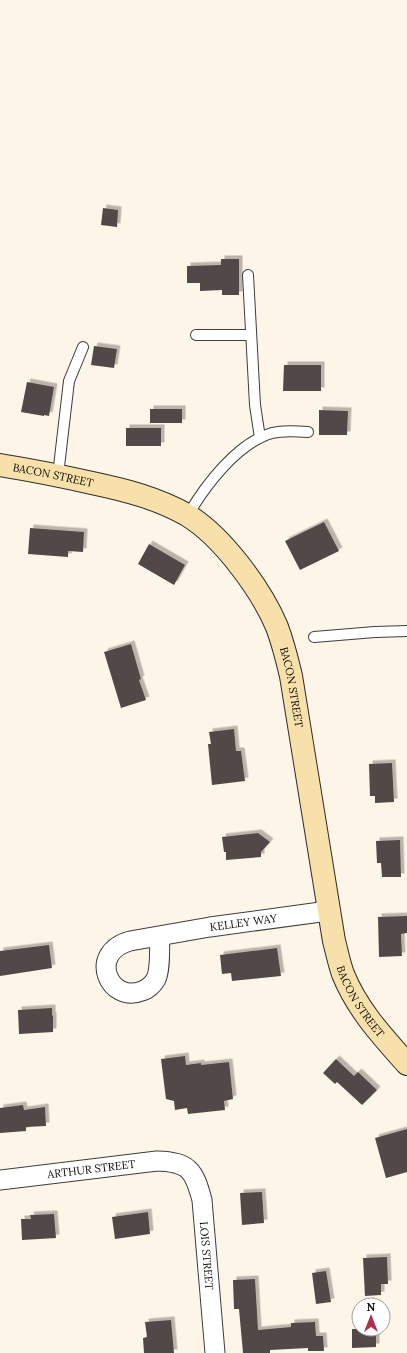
<svg xmlns="http://www.w3.org/2000/svg" width="407" height="1353" font-family="Lora,serif">
	<defs>
		<filter id="shadow"><feDropShadow dx="3.5" dy="-3.5" stdDeviation="0" flood-color="#0004"/></filter>
	</defs>
	<rect width="100%" height="100%" fill="#fdf5e8"/>
	<path fill="#514947" filter="url(#shadow)" d="M103,208L118,210L117,227L101,225Z
		M221,259H239V295H222V290L200,291V283H187V266L221,265Z
		M94,346L117,349L114,368L91,365Z
		M284,365H321V391H283Z
		M27,382L54,387L49,416L44,415V416L21,412Z
		M150,409H182V423H150Z
		M319,410L348,411L347,435H319Z
		M126,428H161V446H126Z
		M324,522L339,551L300,570L285,541Z
		M30,528L84,532L83,552L68,551V557L28,554Z
		M149,544L185,565L174,585L138,564Z
		M131,644L141,679L139,680L146,700L121,708L104,652Z
		M234,729L236,751H241L245,781L212,785L208,744H211L209,732Z
		M392,763L394,802L375,803V796H370L369,764Z
		M258,833L270,842L261,852V857L226,860V852H224L222,837Z
		M400,840L401,877H382L381,863H377L376,841Z
		M407,916V933L401,934L402,956L379,957L378,917Z
		M49,945L52,968L0,976V951Z
		M277,948L281,976L232,981L231,973L222,974L220,955Z
		M52,1008V1016L53,1015V1032L19,1034L18,1010Z
		M185,1056L186,1065L201,1063V1065L229,1062L233,1099L224,1101L225,1110L188,1114L187,1108L175,1110L174,1101L166,1099L161,1059Z
		M336,1059L354,1076L358,1072L377,1090L362,1105L337,1082L335,1084L323,1073Z
		M23,1105L24,1110L45,1107L46,1126L26,1127V1131L0,1133V1108Z
		M407,1129V1172L386,1178L375,1138Z
		M262,1192L264,1223L242,1225L240,1193Z
		M148,1212L150,1234L115,1239L112,1217Z
		M54,1214L56,1238L22,1240L21,1219H31L30,1215Z
		M387,1257L388,1284H381V1295L365,1296L363,1258Z
		M326,1271L331,1302L316,1304L312,1273Z
		M255,1279L258,1330L291,1327V1323L315,1322L316,1336H323L324,1351H308V1348L270,1350V1353H243L239,1309H234L233,1280Z
		M171,1320L174,1353H144L143,1338L147,1337L145,1322Z
		M352,1329H376V1347L352,1348Z"/>
	<g fill="none" stroke-linecap="round" stroke-linejoin="round">
		<defs>
			<path id="lane" d="M248,275L255,405L260,438
				M196,335H251
				M58,475L69,381L83,347
				M188,515C205,486 237,443 272,433C283,430 296,431 308,432
				M314,637L375,632L407,631"/>
			<g id="street">
				<path id="s1" d="M160,936C159,948 161,968 156,979C153,984 148,989 142,991C109,1004 87,953 130,941L210,927L328,911"/>
				<path id="s2" d="M0,1180L157,1161C189,1162 194,1170 202,1200L215,1353"/>
			</g>
			<g id="secondary">
				<path id="s3" d="M0,465C31,470 62,476 92,483C125,490 157,498 187,515C222,536 261,589 277,627C283,643 287,659 291,676L334,941C337,952 339,963 343,974C357,1009 382,1036 407,1064"/>
			</g>
		</defs>
		<use href="#lane" stroke="#3d3d3d" stroke-width="12"/>
		<use href="#street" stroke="#3d3d3d" stroke-width="21"/>
		<use href="#secondary" stroke="#2c2c2c" stroke-width="24"/>
		<use href="#lane" stroke="#fff" stroke-width="10"/>
		<use href="#street" stroke="#fff" stroke-width="19"/>
		<use href="#secondary" stroke="#f7e0a9" stroke-width="22"/>
	</g>
	<g text-anchor="middle" dominant-baseline="central" stroke-width="4" stroke-linejoin="round" paint-order="stroke">
		<g font-size="11" fill="#0a0a0a" stroke="#fff">
			<text stroke="none"><textPath href="#s3" startOffset="54">BACON STREET</textPath></text>
			<text stroke="none"><textPath href="#s3" startOffset="402">BACON STREET</textPath></text>
			<text stroke="none"><textPath href="#s1" startOffset="266">KELLEY WAY</textPath></text>
			<text stroke="none"><textPath href="#s3" startOffset="726">BACON STREET</textPath></text>
			<text stroke="none"><textPath href="#s2" startOffset="92">ARTHUR STREET</textPath></text>
			<text stroke="none"><textPath href="#s2" startOffset="281">LOIS STREET</textPath></text>
		</g>
	</g>
	<g transform="translate(371 1317)"><circle r="19" fill="#ffffff" stroke="#9d9d9d"/>
	<path d="M0-3L7 15L0 10L-7 15Z" fill="#ab304d"/>
	<text y="-6" font-size="11" font-weight="bold" text-anchor="middle" fill="#0a0a0a">N</text>
	</g>
</svg>
